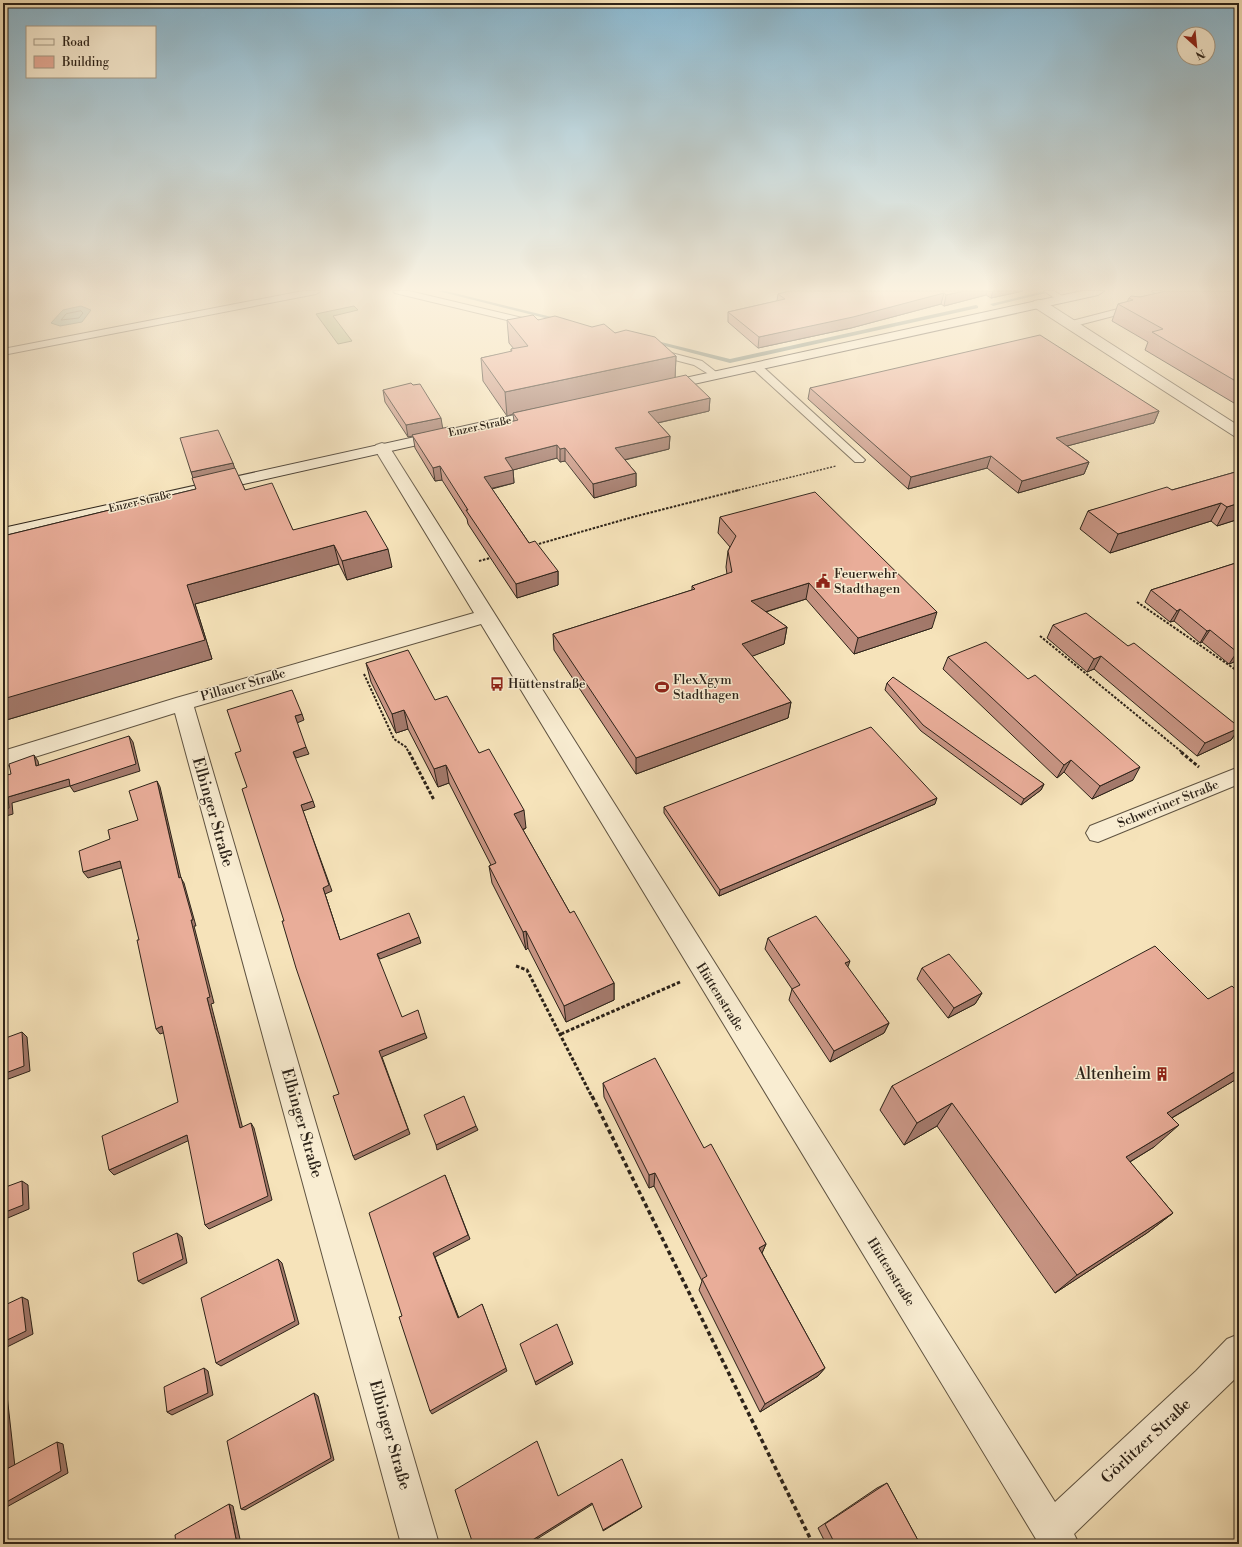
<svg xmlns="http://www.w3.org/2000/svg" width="1242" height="1547" font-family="'Libre Bodoni',serif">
	<rect width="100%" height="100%" fill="#f6e3ba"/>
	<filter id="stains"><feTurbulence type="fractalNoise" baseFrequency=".005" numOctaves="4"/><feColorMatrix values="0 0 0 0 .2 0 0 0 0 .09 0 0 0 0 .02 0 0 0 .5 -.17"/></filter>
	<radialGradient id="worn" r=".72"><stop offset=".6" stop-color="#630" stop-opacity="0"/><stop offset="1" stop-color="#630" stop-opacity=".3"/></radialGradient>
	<path fill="#bcc490" stroke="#747454" d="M354,306L358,310L333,316L352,341L338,344L316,314Z"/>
	<path fill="#9dbead" stroke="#708072" d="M81,306L91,310L82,322L60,326L51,323L63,310Z"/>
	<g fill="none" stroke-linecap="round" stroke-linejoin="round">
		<path stroke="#657063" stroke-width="1" d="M81,311L83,313L79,318L61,320L66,314Z"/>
		<path fill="#708072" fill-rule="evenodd" d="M438,291H446L564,320L561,322Z
			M1045,291H1054L993,306L990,304Z
			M976,305L978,306V308L730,363L650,342L653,340L730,359Z"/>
		<defs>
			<path id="service" d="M303,291H321L316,294L3,355V349Z
				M393,291H409L539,322L541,324L536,327L395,293Z
				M1044,291H1054L1067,299L1065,301H1059Z
				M1152,291H1162L1175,300L1170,303L1158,304V300L1162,299Z
				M1118,309L1123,312L1121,314L1071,327L1066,324L1068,322Z
				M656,349L702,361L720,375L715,378L694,365L652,354L651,352L652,350Z
				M757,364L761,365L863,458L865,460L863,462H855L753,369L752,367L753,365Z"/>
			<path id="minor" d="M1039,300L1044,301L1239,426V438L1234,436L1034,307L1033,304L1034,301Z
				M382,443L388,445L390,448L1055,1502L1196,1371L1227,1339L1239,1334V1375L1074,1534L1079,1544H1039L481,624L194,707L439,1544H401L175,713L3,767V751L176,698L474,613L374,448L376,445Z
				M1239,767V784L1098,842L1090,840L1086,833L1090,826Z"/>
			<path id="secondary" d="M1082,291H1104L1098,295L662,391L657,390L655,387L657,384L662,383Z
				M542,409L547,410L549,413L547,416L3,538V528Z"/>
		</defs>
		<use href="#service" stroke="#5f5341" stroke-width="2"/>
		<use href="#minor" stroke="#5f5341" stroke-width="2"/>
		<use href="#secondary" stroke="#2d2319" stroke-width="2"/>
		<path stroke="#2d2319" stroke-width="1.5" stroke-dasharray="2 1.5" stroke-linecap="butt" d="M735,491L836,466"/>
		<path stroke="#2d2319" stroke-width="2" stroke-dasharray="2.5 1.5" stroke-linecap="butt" d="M535,545L633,517L739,490
			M479,561L494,557
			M1137,602L1239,672
			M1040,636L1183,753
			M364,674L394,739L406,747L409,753"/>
		<path stroke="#2d2319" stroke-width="3" stroke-dasharray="3.5 2" stroke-linecap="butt" d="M409,752L434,800
			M1181,752L1199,767
			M516,966L527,970L592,1097
			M561,1034L680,982"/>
		<path stroke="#2d2319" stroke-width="3.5" stroke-dasharray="4.5 3" stroke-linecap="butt" d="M592,1096L813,1544"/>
		<use href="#service" fill="#f9edd2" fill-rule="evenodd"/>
		<use href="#minor" fill="#f9edd2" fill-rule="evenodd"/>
		<use href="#secondary" fill="#f9edd2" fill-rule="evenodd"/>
	</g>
	<path fill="#c89584" stroke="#2d2319" d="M790,291H1023L991,298L986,295L944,306L941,304L851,328L758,348L728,322V312L777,301L778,294Z
		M1239,291V406L1145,350L1148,342L1112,321L1118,304L1127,302L1129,298L1140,297Z
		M507,320H538L615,333L676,356L675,378L710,398L709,411L658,423L670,436L669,449L625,460L636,473V486L594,498L565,461L560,462L557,458L513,470L514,483L492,489L529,543L558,571V585L517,598L468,524L467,519L442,480L435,481L415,448L413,436L408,437L385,402L383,390L443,428L456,435L514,421L513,414L507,416L483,381L481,358L511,352V349H514L509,343Z
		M810,388L1159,411L1154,423L1067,446L1089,462L1084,474L1018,493L987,468L908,489L808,399Z
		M233,463L234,468L245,490L293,530L392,567L347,580L339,564L195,604L212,659L3,721V536L196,489L193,478Z
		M1239,471V519L1217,526L1211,521L1110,553L1080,529L1088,511L1172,490Z
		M720,517L932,628L854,654L806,599L766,612L787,627L784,644L752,656L791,702L788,718L636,774L554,650L553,634L692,590V586L727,574L726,567L728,551L730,547L718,533Z
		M1239,562V667L1234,662L1229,664L1202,642L1200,643L1174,621L1170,622L1145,602L1151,590Z
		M1053,625L1128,646L1239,727V729L1231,740L1197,756L1094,669L1087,672L1047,638Z
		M948,657L1028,679L1133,780L1092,799L1064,772L1057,778L943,669Z
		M366,663L435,700L479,753L526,828L523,830L570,913L614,983V1000L566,1022L528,948L526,950L492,883L489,866L491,865L449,783L438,787L408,729L396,733L371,682Z
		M887,683L1044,784L1041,790L1021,805L921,731L885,690Z
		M935,804L719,896L664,813V807Z
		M768,938L847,967L889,1023L884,1033L830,1062L789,1000L792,989L765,949Z
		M922,968L982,993L975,1004L948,1018L917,979Z
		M1239,993V1076L1235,1080L1172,1118L1154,1147L1130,1162L1173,1213L1147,1233L1055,1293L937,1126L904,1145L880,1110L892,1086L1208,999Z
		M603,1083L704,1148L766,1244L762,1253L825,1368L818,1376L760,1412L699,1290L702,1281L654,1186L649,1188L604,1097Z
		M887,1483L920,1544H826L818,1528L877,1488Z"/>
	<path fill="#a3796b" stroke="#2d2319" d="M964,291H987L986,295L944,306L946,295Z
		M993,291H1023L991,298Z
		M944,293L941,304L851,328L758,348L759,337Z
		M676,356L675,379L513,413V414L507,416L505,392Z
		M710,398L709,411L648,425V412Z
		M1159,411L1154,423L1052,450L1056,438Z
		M441,418L443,430L412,435L413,436L408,437L406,425Z
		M670,436L669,449L615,462V448Z
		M557,445V458L513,470L514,483L485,490L484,477L505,458Z
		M565,448V461L560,462V449Z
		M991,456L987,468L908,489L911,477Z
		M1089,462L1084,474L1018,493L1022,481Z
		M233,463L237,475L195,484L191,472Z
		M440,466L442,480L435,481L433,468Z
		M636,473V486L594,498L593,484Z
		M1221,503L1211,521L1110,553L1118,534Z
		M1239,503V519L1217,526L1227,507Z
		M334,545L339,564L195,604L212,659L3,721V699L187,585Z
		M388,549L392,567L347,580L342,561Z
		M558,571V585L517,598L516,584Z
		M809,583L806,599L749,617L751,601Z
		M1180,609L1174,621L1170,622L1177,611Z
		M937,612L932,628L854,654L858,638Z
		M787,627L784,644L740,661L742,644Z
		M1210,630L1202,642L1200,643L1207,631Z
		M1239,651V654L1234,662L1229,664L1237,652Z
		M1101,656L1094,669L1087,672L1094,659Z
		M791,702L788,718L636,774V758Z
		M404,710L408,729L396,733L392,714Z
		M302,714L304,720L297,723L295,716Z
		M1239,728L1231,740L1197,756L1205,743Z
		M129,736L133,742L140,771L74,792L70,786Z
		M306,747L309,754L296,758L293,752Z
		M34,755L38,761L40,772L36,766Z
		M1071,760L1064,772L1057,778L1064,765Z
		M446,765L449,783L438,787L434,769Z
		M1140,767L1133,780L1092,799L1100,786Z
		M69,779L73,785L12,803L13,814L3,817V810L8,797Z
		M157,781L160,787L181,878L184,883L196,926H194L214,1003L211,1004L244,1133L240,1128L207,998L191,920L179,878Z
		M1044,784L1041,790L1021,805L1024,799Z
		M937,798L935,804L719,896L720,890Z
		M313,801L315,807L303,811L332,891L325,894L342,946L323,888L301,805Z
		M524,810L526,828L517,832L514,814Z
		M120,861L124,867L88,878L83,872Z
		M526,931L528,948L526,950L523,932Z
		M419,937L421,943L380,959L377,954Z
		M850,961L846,972L845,963Z
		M614,983V1000L566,1022L564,1006Z
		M982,993L975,1004L948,1018L954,1008Z
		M889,1023L884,1033L830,1062L834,1051Z
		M162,1026L166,1032L160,1034L156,1029Z
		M1239,1026V1033L1235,1028Z
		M22,1032L27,1037L30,1071L3,1081V1074Z
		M425,1033L427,1038L382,1057L410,1134L355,1160L353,1156L379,1051Z
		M1239,1069V1076L1235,1080L1143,1135L1167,1113Z
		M952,1103L937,1126L904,1145L917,1123Z
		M251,1123L254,1128L272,1200L209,1229L205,1225Z
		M1179,1125L1154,1147L1103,1178L1126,1157Z
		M476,1126L478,1130L437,1150L436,1145Z
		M187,1135L192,1139L114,1175L109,1170Z
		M655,1173L654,1186L649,1188V1175Z
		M445,1175L470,1239L435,1257L460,1321L433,1253Z
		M22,1181L28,1185L29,1209L3,1220V1213Z
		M1173,1213L1147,1233L1055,1293L1077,1275Z
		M177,1233L182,1237L187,1263L143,1284L138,1281Z
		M766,1244L761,1255L759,1248Z
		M278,1259L282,1263L299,1324L221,1366L216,1363Z
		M22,1297L28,1300L33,1334L3,1349V1342Z
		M482,1304L507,1371L432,1414L430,1411Z
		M572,1361L573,1364L536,1385L535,1382Z
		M204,1368L208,1371L213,1395L172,1415L167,1412Z
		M825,1368L818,1376L760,1412L765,1404Z
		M314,1393L318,1396L334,1460L245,1510L241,1509Z
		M3,1394L7,1395L15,1467L3,1473Z
		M57,1442L63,1444L68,1473L3,1509V1504Z
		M592,1503L593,1504L529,1544H526Z
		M229,1504L233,1506L241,1544H237Z
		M642,1507L641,1508L603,1531V1530Z"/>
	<path fill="#e9ad99" stroke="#2d2319" d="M790,291H964L946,295L944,293L853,317L759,337L728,312L785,299L778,294Z
		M1166,291H1239V383L1152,332L1163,329L1118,304L1133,300L1129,298L1131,296L1140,297Z
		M533,315L538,320L555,316L592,327L604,324L615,333L626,330L655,337L676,356L505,392L481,358L512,351L511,349L528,346L507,320Z
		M1040,335L1159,411L1056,438L1089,462L1022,481L991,456L911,477L810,388Z
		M686,375L710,398L648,412L670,436L615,448L636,473L593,484L565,448L560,449L557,445L505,458L513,470L484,477L529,543L535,541L558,571L516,584L466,510H468L440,466L433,468L412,435L448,427L452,433H454L456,435L518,420L513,413Z
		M411,383L413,385L420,384L441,418L406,425L383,390Z
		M218,430L233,463L191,472L180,438Z
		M235,468L245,490L272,483L293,530L366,511L388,549L342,561L334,545L187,585L205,640L3,699V536L196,489L192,478Z
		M1239,471V503L1227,507L1221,503L1118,534L1088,511L1167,487L1172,490Z
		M815,492L937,612L858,638L809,583L751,601L787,627L742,644L791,702L636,758L553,634L695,589L692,586L732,572L728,551L736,536L720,517Z
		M1239,562V651L1237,652L1210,630L1207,631L1180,609L1177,611L1151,590Z
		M1086,613L1128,646L1134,643L1239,727V728L1205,743L1101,656L1094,659L1053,625Z
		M986,642L1028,679L1035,675L1140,767L1100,786L1071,760L1064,765L948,657Z
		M408,650L435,700L447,696L479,753L489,749L524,810L514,814L570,913L574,911L614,983L564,1006L526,931L523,932L489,866L496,863L446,765L434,769L404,710L392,714L366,663Z
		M893,677L1044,784L1024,799L923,725L887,683Z
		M292,690L302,714L295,716L306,747L293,752L313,801L301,805L329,885L323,888L340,940L409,913L419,937L377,954L402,1017L418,1010L425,1033L379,1051L408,1129L353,1156L333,1096L339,1094L296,968L282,921H284L242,789L247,787L235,753L241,751L227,710Z
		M871,727L937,798L720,890L664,807Z
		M129,736L136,764L70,786L69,779L8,797L9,808L3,810V776L11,774L9,764L34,755L36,766Z
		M157,781L179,878L181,877L193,920H191L210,997L207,998L240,1128L251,1123L268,1196L205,1225L187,1135L109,1170L102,1136L178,1102L162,1026L156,1029L137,940H139L120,861L83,872L79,851L110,839L108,830L138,820L129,791Z
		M816,916L850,961L845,963L889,1023L834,1051L792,989L800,985L768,938Z
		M1155,946L1208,999L1232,986L1239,993V1026L1235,1028L1239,1032V1069L1167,1113L1179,1125L1126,1157L1173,1213L1077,1275L952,1103L917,1123L892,1086Z
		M949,954L982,993L954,1008L922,968Z
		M22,1032L24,1066L3,1074V1039Z
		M655,1058L704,1148L711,1144L766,1244L759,1248L825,1368L765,1404L702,1279L707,1276L655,1173L649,1175L603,1083Z
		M464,1096L476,1126L436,1145L424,1115Z
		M445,1175L468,1235L433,1253L458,1318L482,1304L506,1368L430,1411L399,1317L402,1316L369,1213Z
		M22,1181L23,1205L3,1213V1188Z
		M177,1233L183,1259L138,1281L133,1253Z
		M278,1259L295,1321L216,1363L201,1298Z
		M22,1297L26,1331L3,1342V1306Z
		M557,1324L572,1361L535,1382L520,1344Z
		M204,1368L208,1393L167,1412L164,1387Z
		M314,1393L331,1458L241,1509L227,1441Z
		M3,1423L7,1465L3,1467Z
		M537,1441L558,1496L622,1459L642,1507L603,1530L592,1503L526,1544H473L455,1490Z
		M57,1442L61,1471L3,1504V1471Z
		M887,1483L920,1544H835L825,1524Z
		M229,1504L237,1544H176L175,1535Z"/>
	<linearGradient id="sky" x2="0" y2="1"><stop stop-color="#8ab8d0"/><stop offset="0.57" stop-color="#fbf2e0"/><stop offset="1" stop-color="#fbf2e0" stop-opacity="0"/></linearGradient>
	<rect width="1242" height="507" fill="url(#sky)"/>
	<defs>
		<symbol id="civic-bare" viewBox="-9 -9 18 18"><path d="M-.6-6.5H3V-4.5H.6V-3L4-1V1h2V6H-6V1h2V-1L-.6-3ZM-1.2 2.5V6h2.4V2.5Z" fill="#8f2418" stroke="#f9edd2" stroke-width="2.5" paint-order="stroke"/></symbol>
		<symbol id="bus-bare" viewBox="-9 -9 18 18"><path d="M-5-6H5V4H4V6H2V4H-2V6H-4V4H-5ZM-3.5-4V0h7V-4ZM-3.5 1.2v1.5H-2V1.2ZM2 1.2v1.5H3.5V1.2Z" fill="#8f2418" stroke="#f9edd2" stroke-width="2.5" paint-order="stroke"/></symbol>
		<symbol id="stadium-bare" viewBox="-9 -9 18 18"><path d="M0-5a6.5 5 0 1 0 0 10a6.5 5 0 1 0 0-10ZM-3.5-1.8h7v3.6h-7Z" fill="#8f2418" stroke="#f9edd2" stroke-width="2.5" paint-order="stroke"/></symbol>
		<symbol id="building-bare" viewBox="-9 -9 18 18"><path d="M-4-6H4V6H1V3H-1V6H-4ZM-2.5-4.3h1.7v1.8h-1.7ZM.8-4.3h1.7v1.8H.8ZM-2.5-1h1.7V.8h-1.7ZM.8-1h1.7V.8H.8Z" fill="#8f2418" stroke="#f9edd2" stroke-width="2.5" paint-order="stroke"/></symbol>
	</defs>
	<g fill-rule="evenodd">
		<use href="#civic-bare" x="813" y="571" width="20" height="20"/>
		<use href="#bus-bare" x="487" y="674" width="20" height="20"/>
		<use href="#stadium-bare" x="652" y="677" width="20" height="20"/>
		<use href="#building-bare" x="1152" y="1064" width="20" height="20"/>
	</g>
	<g text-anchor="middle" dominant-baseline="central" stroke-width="3" stroke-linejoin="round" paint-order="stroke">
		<g font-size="11" fill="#2d2319" stroke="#f9edd2">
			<text transform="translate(480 427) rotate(-12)">Enzer Straße</text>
			<text transform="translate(140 502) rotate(-13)">Enzer Straße</text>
		</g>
		<g font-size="13" fill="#2d2319" stroke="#f9edd2" text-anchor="start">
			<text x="834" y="574">Feuerwehr<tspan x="834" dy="15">Stadthagen</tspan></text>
			<text x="673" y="680">FlexXgym<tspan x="673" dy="15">Stadthagen</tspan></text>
			<text x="508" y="684">Hüttenstraße</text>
		</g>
		<g font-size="13" fill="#2d2319" stroke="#f9edd2">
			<text transform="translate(243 685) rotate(-16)">Pillauer Straße</text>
			<text transform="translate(1168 804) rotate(-22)">Schweriner Straße</text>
			<text transform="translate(720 997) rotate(58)">Hüttenstraße</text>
			<text transform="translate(891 1272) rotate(58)">Hüttenstraße</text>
		</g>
		<g font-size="16" fill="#2d2319" stroke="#f9edd2">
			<text transform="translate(213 812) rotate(74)">Elbinger Straße</text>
			<text transform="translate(302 1123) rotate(74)">Elbinger Straße</text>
			<text transform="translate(390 1435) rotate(74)">Elbinger Straße</text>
			<text transform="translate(1146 1441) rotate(-43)">Görlitzer Straße</text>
		</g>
		<g font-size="16" fill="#2d2319" stroke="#f9edd2" text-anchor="end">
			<text x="1151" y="1074">Altenheim</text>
		</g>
	</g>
	<rect width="1242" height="1547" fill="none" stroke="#f6e3ba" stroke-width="16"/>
	<rect x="4" y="4" width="1234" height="1539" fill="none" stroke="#2d2319" stroke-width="2"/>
	<rect x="8" y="8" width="1226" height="1531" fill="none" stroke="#2d2319"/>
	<rect x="26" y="26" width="130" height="52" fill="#f9edd2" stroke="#a79c88"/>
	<rect x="34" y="39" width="20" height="6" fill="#f9edd2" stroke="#a79c88"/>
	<text x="62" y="46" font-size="12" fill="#2d2319">Road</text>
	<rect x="34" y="56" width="20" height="12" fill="#e9ad99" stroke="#a79c88"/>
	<text x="62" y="66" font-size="12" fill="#2d2319">Building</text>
	<g transform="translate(1196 46) rotate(153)"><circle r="19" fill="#f9edd2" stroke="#a79c88"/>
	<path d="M0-3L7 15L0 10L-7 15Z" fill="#8f2418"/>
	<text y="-6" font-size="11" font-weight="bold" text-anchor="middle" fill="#2d2319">N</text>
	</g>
	<rect width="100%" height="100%" filter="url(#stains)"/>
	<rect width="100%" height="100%" fill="url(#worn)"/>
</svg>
